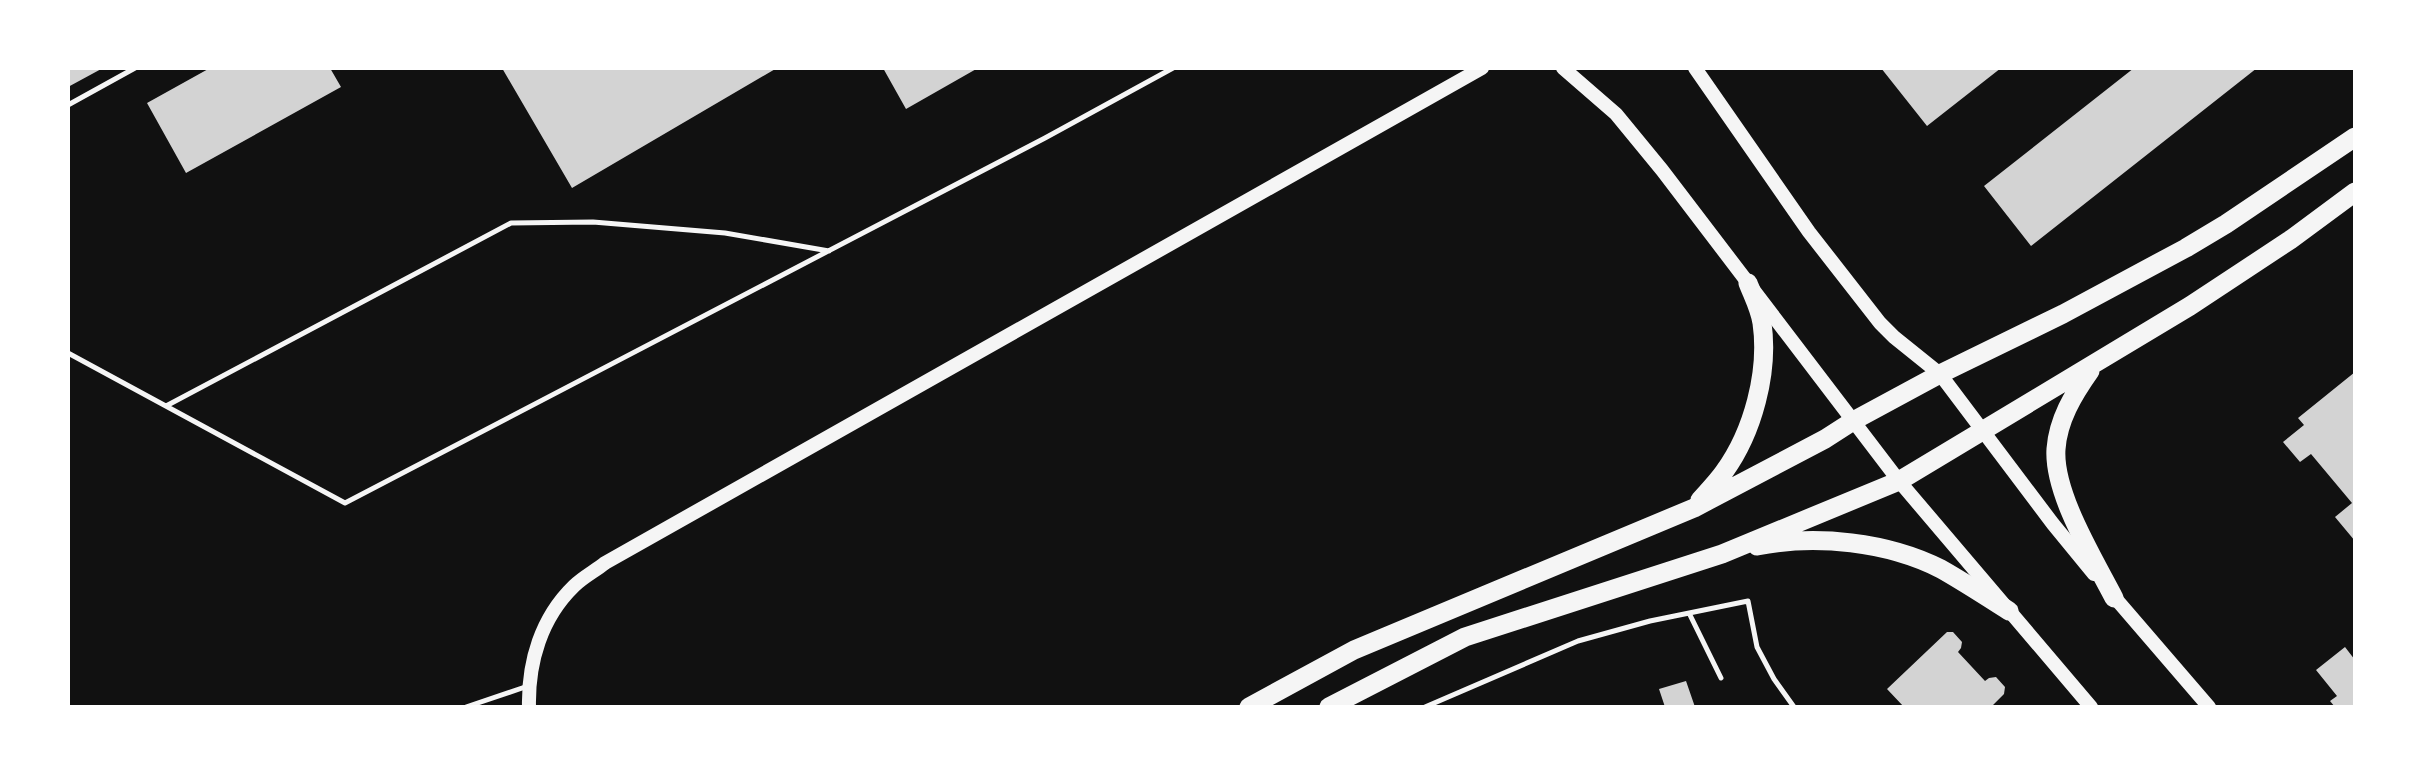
<svg xmlns="http://www.w3.org/2000/svg" width="2423" height="775" font-family="'Nunito Sans',sans-serif">
	<rect width="100%" height="100%" fill="#111"/>
	<path fill="#d3d3d3" d="M68,68H103L68,87Z
		M210,68H330L341,87L186,173L147,103Z
		M502,68H777L572,188Z
		M883,68H978L906,109Z
		M1881,68H2001L1927,126Z
		M2134,68H2257L2031,246L1984,186Z
		M2355,372V541L2335,517L2352,503L2311,454L2300,462L2283,442L2304,425L2298,418Z
		M1947,632H1953L1962,642L1961,648L1958,652L1985,681L1989,678L1996,677L2005,687L2004,694L1991,707H1904L1887,689Z
		M2345,647L2355,660V707H2335L2330,701L2337,696L2316,670Z
		M1686,681L1695,707H1665L1659,689Z"/>
	<g fill="none" stroke-linecap="round" stroke-linejoin="round">
		<path stroke="#f5f5f5" stroke-width="5" d="M68,105L135,68
			M68,353L345,503L1045,138L1173,68
			M166,406L511,223L593,222L725,233L829,251
			M1690,615L1721,678
			M466,707L528,686
			M1425,707L1578,641L1650,621L1748,601L1757,647L1774,679L1794,707"/>
		<path stroke="#f5f5f5" stroke-width="14" d="M1563,68L1616,114L1662,170L1899,481L2091,707
			M1695,68L1809,232L1880,323L1894,337L1940,374L2053,524L2094,574
			M2110,592L2209,707
			M529,707C528,662 541,618 574,586C583,577 595,571 605,563L1482,68"/>
		<path stroke="#f5f5f5" stroke-width="19" d="M2090,371C2073,395 2058,420 2056,449C2053,493 2094,559 2114,598
			M1700,500C1708,491 1717,482 1724,472C1753,432 1769,372 1762,323C1760,309 1753,296 1748,283
			M1757,546C1816,534 1888,542 1941,569C1964,582 1987,597 2009,611
			M1249,707L1354,650L1694,508L1825,439L1853,421L1940,374L2063,314L2186,248L2226,224L2355,137
			M1329,707L1465,637L1722,554L1899,481L2190,306L2290,240L2355,192"/>
	</g>
	<rect width="2423" height="775" fill="none" stroke="#ffffff" stroke-width="140"/>
</svg>
